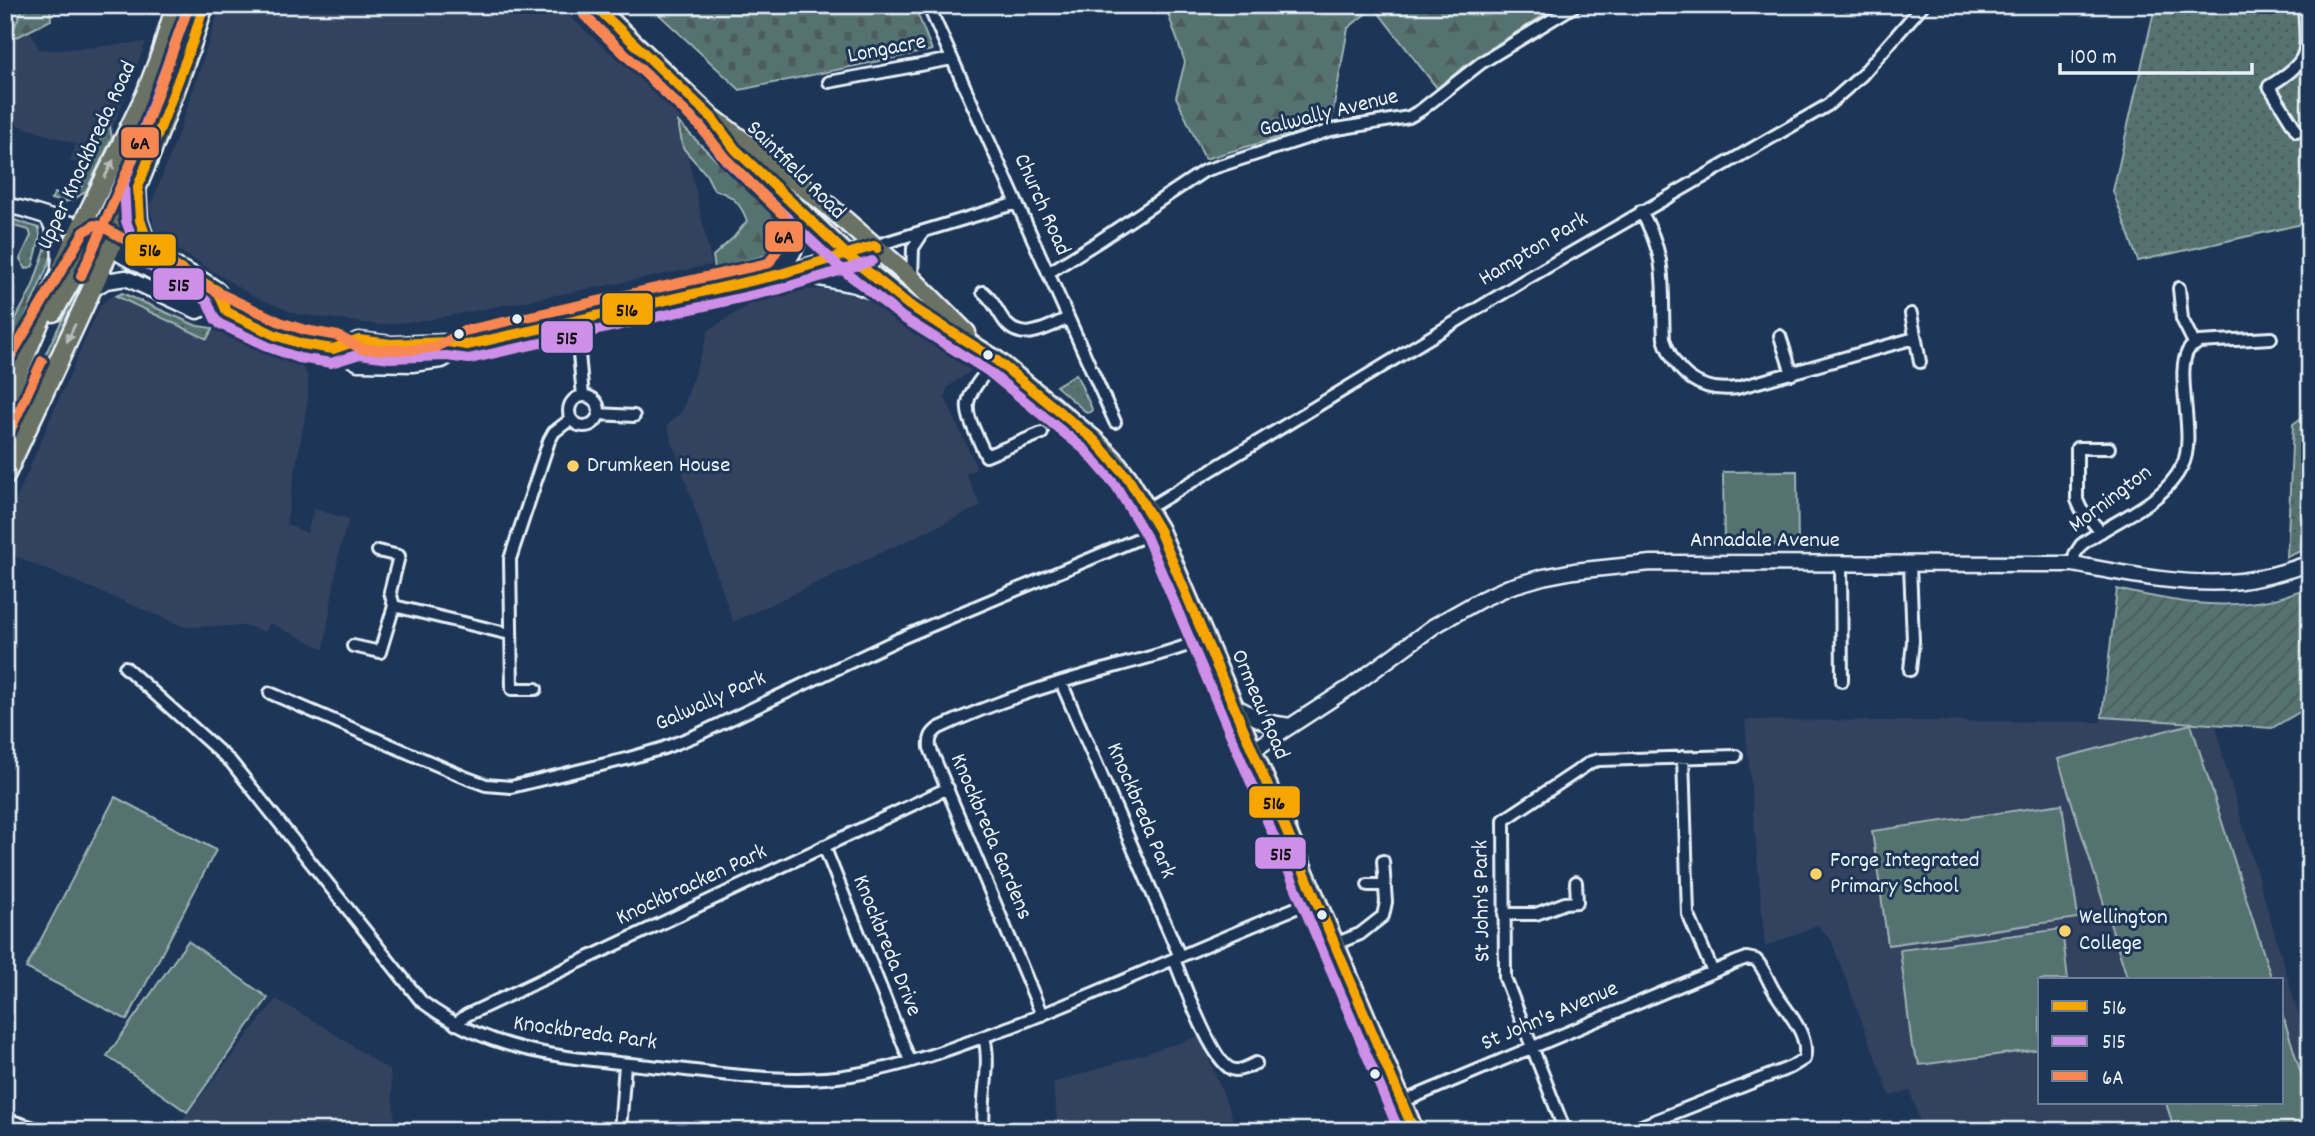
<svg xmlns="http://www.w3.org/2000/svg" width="2315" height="1136" font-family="Dekko,sans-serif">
	<defs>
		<pattern id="grass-dots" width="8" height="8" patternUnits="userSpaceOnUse" patternTransform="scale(1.75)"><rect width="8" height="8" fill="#557270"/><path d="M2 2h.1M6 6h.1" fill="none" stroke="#4d5b5b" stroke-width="1.8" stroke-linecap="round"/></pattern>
		<pattern id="forest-firs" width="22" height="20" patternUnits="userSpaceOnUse" patternTransform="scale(1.75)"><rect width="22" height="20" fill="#557270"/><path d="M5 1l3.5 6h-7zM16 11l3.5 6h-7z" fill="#4d5b5b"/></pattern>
		<pattern id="cemetery-stones" width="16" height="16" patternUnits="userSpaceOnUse" patternTransform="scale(1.75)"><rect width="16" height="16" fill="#557270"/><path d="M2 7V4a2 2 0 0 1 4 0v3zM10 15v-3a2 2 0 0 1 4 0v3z" fill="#4d5b5b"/></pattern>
		<pattern id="garden-furrows" width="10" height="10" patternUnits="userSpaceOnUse" patternTransform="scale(1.75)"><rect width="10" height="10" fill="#557270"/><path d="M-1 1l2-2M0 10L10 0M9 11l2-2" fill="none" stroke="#4d5b5b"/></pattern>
	</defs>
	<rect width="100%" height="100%" fill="#1d3557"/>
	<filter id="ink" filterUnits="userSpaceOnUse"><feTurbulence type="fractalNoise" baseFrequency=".0143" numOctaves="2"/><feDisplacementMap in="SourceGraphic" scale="14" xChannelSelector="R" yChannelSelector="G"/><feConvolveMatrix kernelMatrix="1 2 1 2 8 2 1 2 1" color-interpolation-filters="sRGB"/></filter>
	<g filter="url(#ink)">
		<path fill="#33425f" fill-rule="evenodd" d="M5,5H36L27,24L39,49L60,50L146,42L110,135L94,166L70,161L76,144L17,125L5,124Z
			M221,5H556L678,112L712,265L427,320L380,325L296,314L251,295L159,238L154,228L150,207L180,129Z
			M799,289L835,290L873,301L971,371L947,388L945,397L977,468L966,474L981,506L733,622L667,426L682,411L709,330L748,305Z
			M118,294H129L303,368L308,376V399L286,524L307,533L314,509L349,519L339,552L324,649L270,623L265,632L247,626L185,627L5,552V526L50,419L100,306L108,298Z
			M2102,717L2216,724L2223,757L2310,1054V1131H1923L1910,1091L1890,1096L1831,940L1817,925L1765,947L1745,720L2101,722ZM2040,980H2282V1103H2040Z
			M276,999L323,1026L390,1071L395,1122L355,1131H176L174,1127L182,1120Z
			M1200,1036L1238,1131H1058L1053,1083Z"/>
		<path fill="url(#grass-dots)" stroke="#9eb2b4" stroke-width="2" d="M187,5H192C169,73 142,137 111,201L104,197L164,66Z
			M2171,5H2310V264L2302,224L2138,261L2113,191L2155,7Z
			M109,121L112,138L86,191L73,200L64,202L51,199L55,193L61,196L82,186C84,179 85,170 88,164C95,152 103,148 99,133Z
			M5,217L39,228L40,238L33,266L26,269L20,259L31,236L29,230L5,224Z
			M92,259L94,262L5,451V437Z
			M122,293L197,326L213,328L207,339L116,296Z
			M1076,374L1092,409L1091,412L1087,413L1056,386Z
			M2310,412V547L2287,557L2293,424Z"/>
		<path fill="url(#forest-firs)" stroke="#9eb2b4" stroke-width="2" d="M24,5H50L51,20L19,36L5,39V32L14,28Z
			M1165,5H1560L1478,56L1437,88L1374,7L1348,28L1331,122L1205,159L1176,97L1185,62Z
			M678,122L728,172L780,213L789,226L790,236L783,248L771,254L715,269L713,256L734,237L747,221C741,204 732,194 714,190L706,174L683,148Z
			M48,241L53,248L50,261L5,364V339L32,288Z"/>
		<path fill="url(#cemetery-stones)" stroke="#9eb2b4" stroke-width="2" d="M649,5H914L932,50L740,90Z"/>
		<path fill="url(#garden-furrows)" stroke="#9eb2b4" stroke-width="2" d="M2310,587V706L2272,728L2102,717L2117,589C2169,601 2220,611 2274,599C2286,596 2298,591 2310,587Z"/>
		<path fill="#557270" stroke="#9eb2b4" stroke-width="2" d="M1797,471L1798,545L1724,546L1723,472Z
			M2191,724L2272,980H2128L2058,759Z
			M115,797L216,850L127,1020L26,968Z
			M2062,804L2078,918L1888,945L1872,831Z
			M2062,929L2068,980H2040V1049L1920,1065L1912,1047L1900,950Z
			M188,941L268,998L187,1112L107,1056Z
			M2282,1013L2310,1102V1131H2175L2166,1103H2282Z"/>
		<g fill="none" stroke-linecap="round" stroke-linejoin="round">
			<defs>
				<path id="minor" d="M928,5L1115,422
					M829,82L952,59
					M2297,131L2269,86C2313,59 2306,53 2304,5
					M1641,211C1669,261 1661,286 1664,339C1676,375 1701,393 1737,388L1915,338
					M874,246L1017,203
					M1048,273L1099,241L1204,171L1331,130L1409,117L1421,110L1481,63L1576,5
					M912,279L913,248L924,231
					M2179,288L2182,319L2195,345
					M983,292C993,300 996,309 1003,319C1019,345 1047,328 1068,318
					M1911,314L1920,362
					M572,323L579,354L583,396
					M1780,336L1792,374
					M996,360C958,406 962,403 986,456L1042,433
					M569 411a15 15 0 1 1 30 0a15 15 0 1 1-30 0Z
					M599,414L634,416
					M1147,509L1528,278L1828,105L1862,75L1923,5
					M2101,532L2081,509L2077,500V448H2109
					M378,551L399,556L390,592L394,606L510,634
					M2073,564L2075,554L2081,545C2114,519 2162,506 2182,466C2198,437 2172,368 2190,348C2190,348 2198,343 2199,342L2271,338
					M1841,565L1842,681
					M353,646L380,652L394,606
					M125,667L231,762L421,1001C488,1052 559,1057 640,1065C706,1071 786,1086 851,1075C908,1066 964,1044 1018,1024C1118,985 1216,939 1316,900
					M1910,670L1913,641L1910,565
					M1061,682L1180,957
					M536,689H512L510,559L549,441L554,432L571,419
					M270,693L467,778L486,785L511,787L626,759L664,748L697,735L899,639L1159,530
					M1683,757L1688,914L1713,972
					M824,846L910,1061
					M1368,885H1384
					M1504,914H1536L1565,903L1577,902L1576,882
					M1335,944L1360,934L1383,916L1386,902L1383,861
					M1174,959C1182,979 1214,1069 1235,1070C1241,1071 1250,1066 1256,1063
					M1042,1015L930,748C929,738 931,734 939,728C996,701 1056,683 1117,666C1146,658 1176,651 1204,639
					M455,1024L467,1015L948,788
					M1402,1102L1736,962L1747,958L1756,960C1764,968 1767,979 1773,989C1784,1009 1811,1034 1804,1059L1791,1067L1629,1131
					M5,1119L44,1131
					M620,1131L625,1064
					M984,1131C980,1099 992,1067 984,1037
					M1565,1131L1505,978L1504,820L1591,762L1599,760L1736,756"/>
				<path id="tertiary" d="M138,187L140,220L151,252
					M5,205L23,209L71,224L125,257L242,320L275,335L302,344L333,349L358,363L412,364L442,360L467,345L777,275L874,246
					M46,216C57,232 62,247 59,267
					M108,238C122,237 211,281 219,292C223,297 225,306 227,312
					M793,273L855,285L901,302
					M777,275C796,251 805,239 796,208
					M90,291L106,281L126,278L197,311L213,305
					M333,349L359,340L391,344L448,342L467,345
					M1233,705L1264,722L1290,726
					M1252,751L1352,686L1434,626L1482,599L1509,587L1543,577L1574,571L1651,563L2073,564C2127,574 2186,587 2241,581C2264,578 2288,571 2310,563"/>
				<path id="primary" d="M594,5L711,117L826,204L912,279L966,333
					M711,117L735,149L847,255L909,305L996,360L1094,440L1113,459L1128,478L1159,530L1414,1131"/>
				<path id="trunk" d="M53,312L137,167
					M5,403L70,250L145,96L161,54L176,5
					M5,476C76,321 154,168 204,5"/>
			</defs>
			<use href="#minor" stroke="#e8f1f8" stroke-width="16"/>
			<use href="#tertiary" stroke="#e8f1f8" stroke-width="19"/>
			<use href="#primary" stroke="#e8f1f8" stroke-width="23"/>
			<use href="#trunk" stroke="#e8f1f8" stroke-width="23"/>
			<use href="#minor" stroke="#1d3557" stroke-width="10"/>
			<use href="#tertiary" stroke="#1d3557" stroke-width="14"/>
			<use href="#primary" stroke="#6b7165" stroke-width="18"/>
			<use href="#trunk" stroke="#6b7165" stroke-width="18"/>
			<defs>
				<path id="bus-1" d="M204,5L193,41L138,187L140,220L151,252L218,291L227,312L275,335L302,344L333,349L359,340L391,344L448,342L467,345L777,275L874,246L877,248
					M594,5L711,117L735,149L847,255L909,305L996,360L1094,440L1128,478L1159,530L1414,1131"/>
				<path id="bus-2" d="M189,5L124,183L126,221L141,261L207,301L215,319L220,324L271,348L299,358L331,363L360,354L390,358L447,356L469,359L780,289L872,261
					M584,15L700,126L725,159L838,266L902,317L988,371L1085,450L1116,486L1146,536L1399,1131"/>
				<path id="bus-3" d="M81,276L141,140L189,5
					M5,366L84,232L94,225L103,227L219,293L280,322L305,330L338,336L362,349L411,350L437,347L464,331L769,263C779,247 790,235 784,216L725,158L700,126L584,15
					M5,442L42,361"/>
			</defs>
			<use href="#bus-1" stroke="#1d3557" stroke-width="16"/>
			<use href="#bus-2" stroke="#1d3557" stroke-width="16"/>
			<use href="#bus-3" stroke="#1d3557" stroke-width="16"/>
			<use href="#bus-1" stroke="#f7a600" stroke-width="10"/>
			<use href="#bus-2" stroke="#ce8fe9" stroke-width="10"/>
			<use href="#bus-3" stroke="#f88751" stroke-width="10"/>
		</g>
		<defs><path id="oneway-solid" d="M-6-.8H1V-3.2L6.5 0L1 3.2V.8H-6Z" transform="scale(1.75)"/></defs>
		<g fill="#b6bebd">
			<use href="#oneway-solid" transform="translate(109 169) rotate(-63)"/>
			<use href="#oneway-solid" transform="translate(71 333) rotate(115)"/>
		</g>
	</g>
	<g fill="#e8f1f8" stroke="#1d3557" stroke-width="2.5">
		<circle cx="517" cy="319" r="6"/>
		<circle cx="459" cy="334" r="6"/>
		<circle cx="988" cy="355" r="6"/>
		<circle cx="1322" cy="915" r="6"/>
		<circle cx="1375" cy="1074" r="6"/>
	</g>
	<g fill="#ffd166" stroke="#1d3557" stroke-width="2.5">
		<circle cx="573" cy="466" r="7"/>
		<circle cx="1816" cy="874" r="7"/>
		<circle cx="2065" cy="931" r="7"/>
	</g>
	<g text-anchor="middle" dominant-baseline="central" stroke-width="6" stroke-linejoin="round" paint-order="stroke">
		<g font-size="23" fill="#e8f1f8" stroke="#1d3557">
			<text transform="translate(887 50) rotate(-11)">Longacre</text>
			<text transform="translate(1329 114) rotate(-14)">Galwally Avenue</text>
			<text transform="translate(88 156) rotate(-65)">Upper Knockbreda Road</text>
			<text transform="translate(795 171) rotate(45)">Saintfield Road</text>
			<text transform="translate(1041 205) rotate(66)">Church Road</text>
			<text transform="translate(1534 250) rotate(-31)">Hampton Park</text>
			<text transform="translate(2111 500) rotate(-37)">Mornington</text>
			<text x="1765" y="541">Annadale Avenue</text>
			<text transform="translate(711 702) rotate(-24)">Galwally Park</text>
			<text transform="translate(1259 705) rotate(67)">Ormeau Road</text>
			<text transform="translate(1140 811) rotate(67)">Knockbreda Park</text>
			<text transform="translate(990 837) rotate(67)">Knockbreda Gardens</text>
			<text transform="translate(692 886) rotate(-25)">Knockbracken Park</text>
			<text transform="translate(1483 901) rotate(-91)">St John's Park</text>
			<text transform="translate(886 946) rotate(68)">Knockbreda Drive</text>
			<text transform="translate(1550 1017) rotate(-23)">St John's Avenue</text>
			<text transform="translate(585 1034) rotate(8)">Knockbreda Park</text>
		</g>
		<g font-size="23" fill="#e8f1f8" stroke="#1d3557" text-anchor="start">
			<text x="587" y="466">Drumkeen House</text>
			<text x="1830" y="861">Forge Integrated<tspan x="1830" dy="26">Primary School</tspan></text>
			<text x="2079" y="918">Wellington<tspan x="2079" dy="26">College</tspan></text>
		</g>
	</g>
	<g stroke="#1d3557" stroke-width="2.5">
		<rect x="120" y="126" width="40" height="33" rx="7" fill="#f88751"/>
		<rect x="764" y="220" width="40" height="33" rx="7" fill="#f88751"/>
		<rect x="124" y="233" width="53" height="34" rx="7" fill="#f7a600"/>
		<rect x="152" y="267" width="53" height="34" rx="7" fill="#ce8fe9"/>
		<rect x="601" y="292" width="53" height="34" rx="7" fill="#f7a600"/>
		<rect x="540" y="320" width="54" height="34" rx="7" fill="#ce8fe9"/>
		<rect x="1248" y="785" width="53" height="34" rx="7" fill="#f7a600"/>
		<rect x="1254" y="836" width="53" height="34" rx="7" fill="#ce8fe9"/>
	</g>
	<g font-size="19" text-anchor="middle" font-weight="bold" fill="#111">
		<text x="140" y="149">6A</text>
		<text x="784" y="243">6A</text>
		<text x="150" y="256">516</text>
		<text x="179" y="291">515</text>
		<text x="627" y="316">516</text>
		<text x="567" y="344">515</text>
		<text x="1274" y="809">516</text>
		<text x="1281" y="860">515</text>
	</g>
	<rect width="2315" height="1136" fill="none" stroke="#1d3557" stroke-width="28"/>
	<rect x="14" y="14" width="2287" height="1108" fill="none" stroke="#e8f1f8" stroke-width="2.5" filter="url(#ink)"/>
	<rect x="2038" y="978" width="245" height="126" fill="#1d3557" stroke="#6e8097" stroke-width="2"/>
	<rect x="2052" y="1001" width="35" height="10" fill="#f7a600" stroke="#6e8097" stroke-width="2"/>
	<text x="2102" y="1014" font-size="21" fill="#e8f1f8">516</text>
	<rect x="2052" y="1036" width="35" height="10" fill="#ce8fe9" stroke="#6e8097" stroke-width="2"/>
	<text x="2102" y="1048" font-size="21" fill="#e8f1f8">515</text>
	<rect x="2052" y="1071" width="35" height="10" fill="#f88751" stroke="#6e8097" stroke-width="2"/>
	<text x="2102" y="1084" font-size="21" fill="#e8f1f8">6A</text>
	<path d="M2060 63v10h192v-10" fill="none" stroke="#e8f1f8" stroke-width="3.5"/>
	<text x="2070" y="63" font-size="21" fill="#e8f1f8" stroke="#1d3557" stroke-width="5" paint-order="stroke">100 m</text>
</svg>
